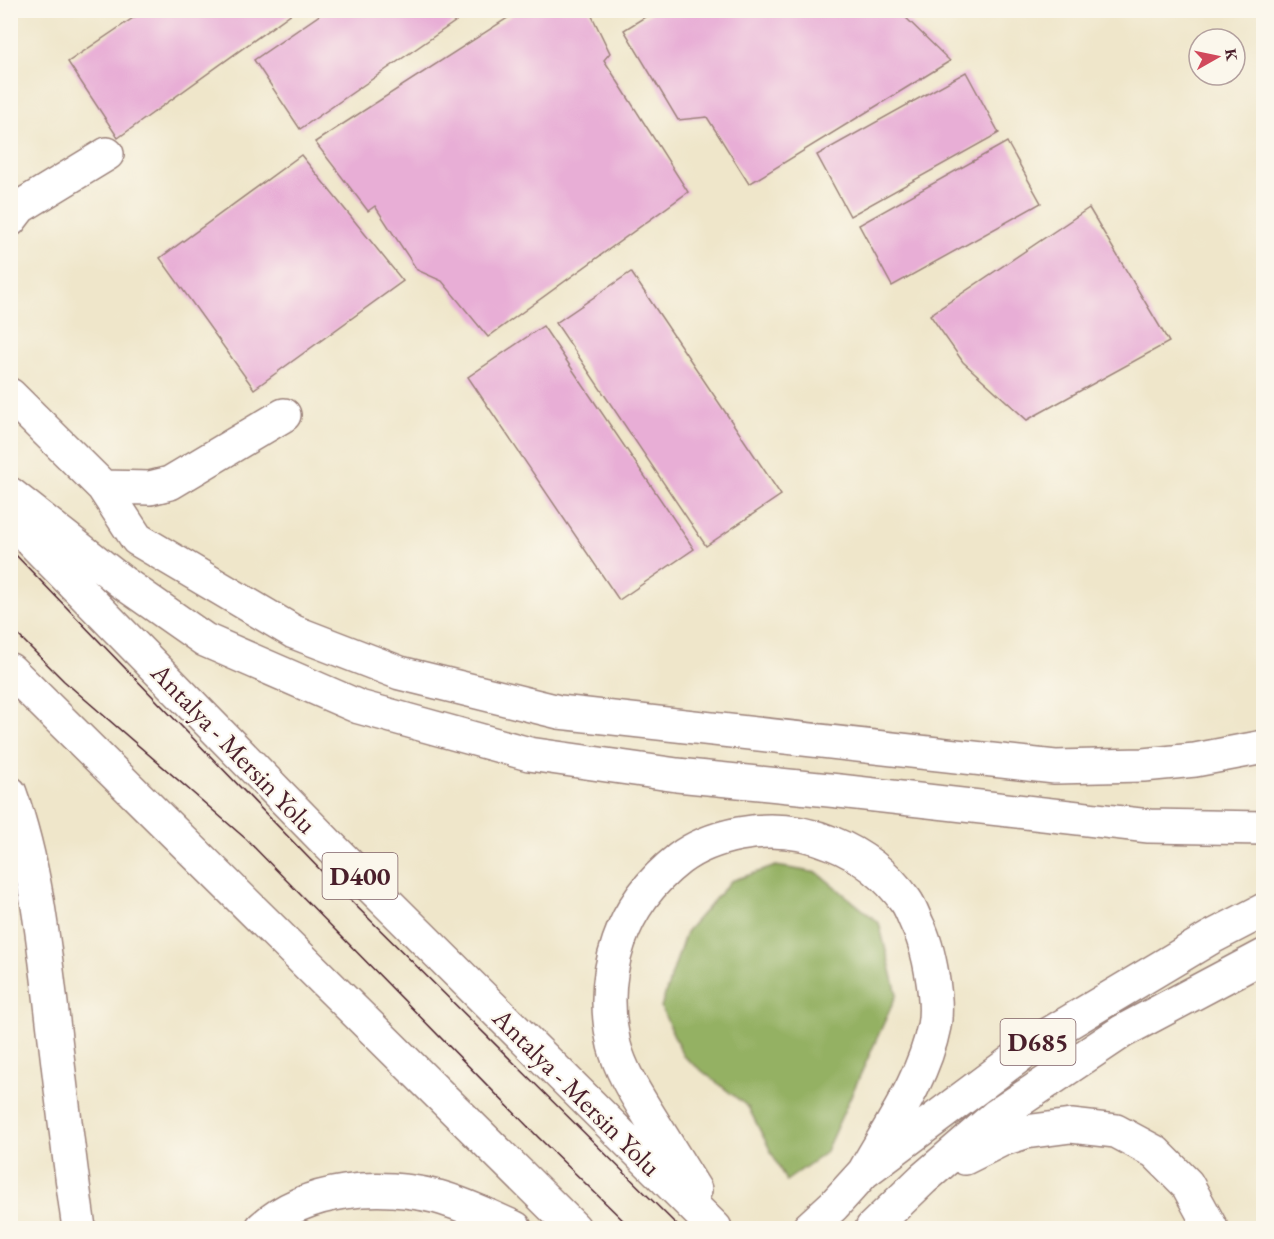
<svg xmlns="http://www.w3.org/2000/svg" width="1274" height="1239" font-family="'EB Garamond',serif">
	<rect width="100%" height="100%" fill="#fbf7ec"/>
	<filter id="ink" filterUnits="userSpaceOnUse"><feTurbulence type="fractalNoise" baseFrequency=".0167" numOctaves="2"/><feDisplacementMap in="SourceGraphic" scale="12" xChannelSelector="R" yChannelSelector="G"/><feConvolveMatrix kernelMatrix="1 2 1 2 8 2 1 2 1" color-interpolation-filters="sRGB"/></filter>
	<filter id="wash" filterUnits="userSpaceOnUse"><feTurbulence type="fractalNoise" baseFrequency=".008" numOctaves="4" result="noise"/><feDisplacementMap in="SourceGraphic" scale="24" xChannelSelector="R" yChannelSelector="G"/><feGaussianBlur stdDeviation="1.35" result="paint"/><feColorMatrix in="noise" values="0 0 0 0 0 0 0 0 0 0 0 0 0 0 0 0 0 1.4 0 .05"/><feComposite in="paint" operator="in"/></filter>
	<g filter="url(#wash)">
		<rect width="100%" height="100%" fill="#efe6ca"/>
		<path fill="#94b163" stroke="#6f6847" stroke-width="1.5" d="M776,866L818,873L879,923L897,994L825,1153L786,1181L748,1107L683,1056L661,1007L686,932L731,881Z"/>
		<g id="blocks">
			<path fill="#e8aed6" d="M145,10H296L118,138L68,62Z
				M327,10H472L300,129L254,60Z
				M520,10H589L610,53L604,60L688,192L488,337L442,281L417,270L375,206L368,211L315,142Z
				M656,10H898L950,61L749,184L707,117L678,120L624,30Z
				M966,72L999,133L850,216L817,155Z
				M1007,142L1041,203L892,286L859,225Z
				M301,155L403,281L254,389L160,258Z
				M1089,208L1169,342L1027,420L963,362L930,315Z
				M631,272L781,495L706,546L556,323Z
				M543,326L694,549L619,600L468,377Z"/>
		</g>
	</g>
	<g filter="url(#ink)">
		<use href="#blocks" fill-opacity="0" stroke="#9c827a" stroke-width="1.5"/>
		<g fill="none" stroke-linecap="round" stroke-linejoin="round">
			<defs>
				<path id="minor" d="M10,220L20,207L107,154
					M10,395L103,487L137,539L294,632L400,673L559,712L1055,767L1143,765L1195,760L1264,747
					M103,487L150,488L170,483L284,415"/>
				<path id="highway" d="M10,494L122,582L205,640L359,707L529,754L677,775L839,791L1149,826L1264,828
					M10,519L328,844L715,1228
					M10,670L574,1228
					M10,793C36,865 44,944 53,1021C61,1090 69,1159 79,1228
					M965,1158L1003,1139L1025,1132L1071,1126L1116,1131L1155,1152L1187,1184L1211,1228
					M695,1190C681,1167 666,1143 651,1119C637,1096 621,1072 614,1045C598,973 621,904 679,859C696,846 719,838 739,834C803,822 867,848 906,901C911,908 914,918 918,926C929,948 939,1001 934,1026C924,1078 890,1126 864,1172
					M262,1228C308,1187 380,1183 438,1197C464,1204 490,1217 515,1228
					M809,1228L834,1205L864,1172L1046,1036L1210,938L1264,910
					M872,1228L923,1179L996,1116L1123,1031L1264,956"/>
			</defs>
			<use href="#minor" stroke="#9c827a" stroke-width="36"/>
			<use href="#highway" stroke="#9c827a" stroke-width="36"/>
			<use href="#minor" stroke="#fff" stroke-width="33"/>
			<use href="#highway" stroke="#fff" stroke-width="33"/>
			<path stroke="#4a1f2b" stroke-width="1.5" d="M10,549L330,880L680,1228
				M10,627L64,681L246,839L538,1137L631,1228"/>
		</g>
	</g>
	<g text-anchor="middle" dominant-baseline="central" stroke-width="4.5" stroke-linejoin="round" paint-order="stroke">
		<g fill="#fbf7ec" stroke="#7f6065" stroke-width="1.5">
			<rect x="322.5" y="853" width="75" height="46" rx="4.5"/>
			<rect x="1000.5" y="1019" width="75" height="46" rx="4.5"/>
		</g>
		<g font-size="26" font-weight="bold" fill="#4a1f2b">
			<text x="360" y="876">D400</text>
			<text x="1038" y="1042">D685</text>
		</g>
		<g font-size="27" fill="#4a1f2b" stroke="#fbf7ec">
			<text transform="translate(234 748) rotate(46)">Antalya - Mersin Yolu</text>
			<text transform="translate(577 1092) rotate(45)">Antalya - Mersin Yolu</text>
		</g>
	</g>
	<rect width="1274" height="1239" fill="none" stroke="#fbf7ec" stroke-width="36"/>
	<g transform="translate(1217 57) rotate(81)"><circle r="28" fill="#fbf7ec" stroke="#b4a19f" stroke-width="1.5"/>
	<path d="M0-4.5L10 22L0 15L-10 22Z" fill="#d1495b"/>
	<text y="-9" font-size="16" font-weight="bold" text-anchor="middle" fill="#4a1f2b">K</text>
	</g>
</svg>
